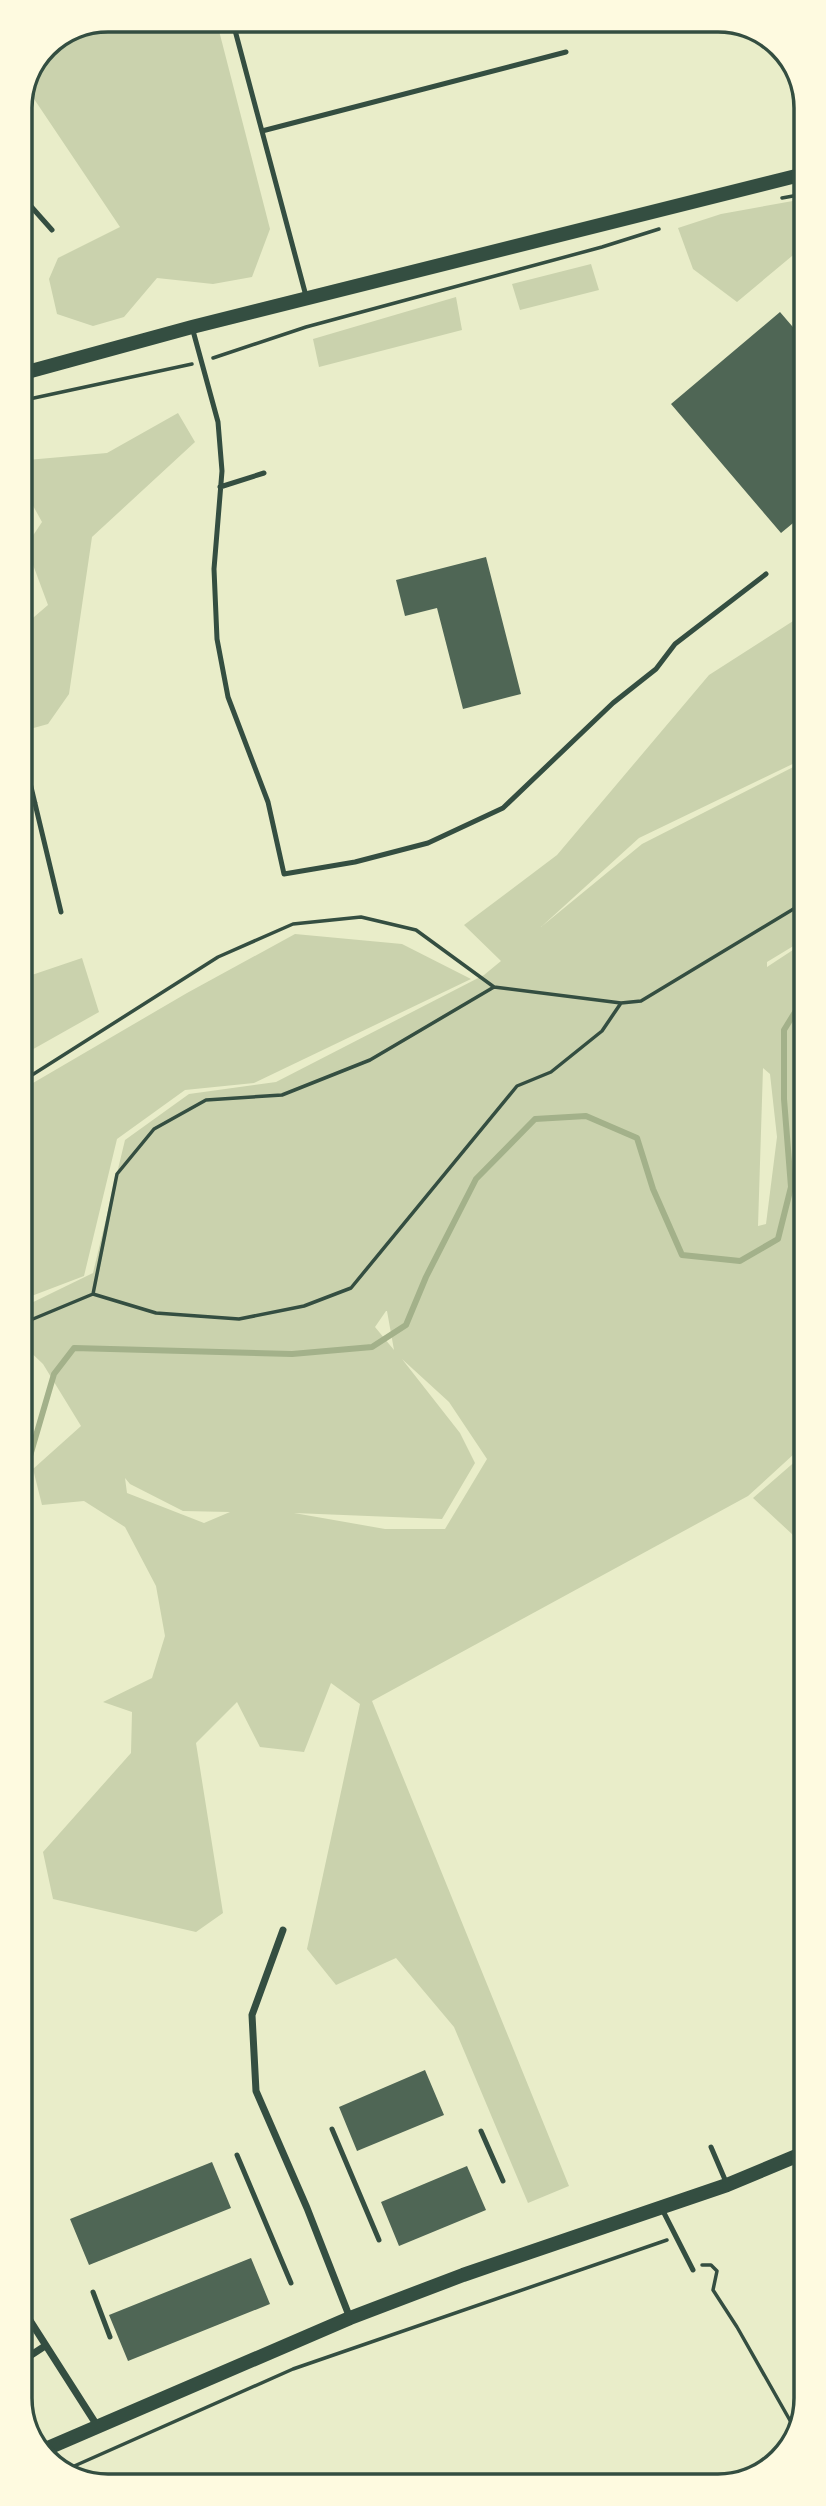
<svg xmlns="http://www.w3.org/2000/svg" width="826" height="2506" font-family="Signika,sans-serif">
	<rect width="100%" height="100%" fill="#e9edc9"/>
	<path fill="#cad2ad" fill-rule="evenodd" d="M108,19H216L270,229L252,277L213,284L157,278L124,317L93,326L57,314L49,279L58,258L120,227L26,87L45,45Z
		M804,199V246L737,302L693,269L678,228L721,214Z
		M591,264L599,290L520,310L512,284Z
		M456,297L462,330L319,367L313,339Z
		M178,413L195,442L92,537L69,694L48,724L30,729L20,727V629L48,605L26,546L42,522L20,482L27,460L107,453Z
		M804,614L805,758L639,838L541,927L642,844L805,761V939L767,962V967L805,942L806,1443L748,1496L372,1701L569,2186L528,2203L454,2027L396,1958L336,1985L307,1949L360,1704L331,1683L304,1752L260,1747L237,1702L196,1743L223,1913L196,1932L53,1899L43,1852L131,1753L132,1712L103,1702L152,1678L165,1636L156,1586L125,1527L84,1501L42,1505L33,1469L81,1426L43,1364L21,1343V1308L93,1273L125,1140L189,1094L276,1082L484,975L501,961L464,925L557,855L709,675ZM763,1068L770,1074L777,1137L766,1224L758,1226ZM386,1311H387L394,1350L375,1327ZM402,1359L449,1402L487,1459L445,1529H385L294,1513L442,1519L475,1463L460,1433ZM125,1478L130,1484L183,1511L230,1512L204,1523L127,1493Z
		M295,934L402,944L471,979L254,1083L185,1090L117,1139L84,1276L21,1300V1090L187,993Z
		M82,958L99,1012L21,1056L20,979Z
		M806,1452V1547L753,1498Z"/>
	<g fill="none" stroke-linecap="round" stroke-linejoin="round">
		<path stroke="#a3b18a" stroke-width="6" d="M21,1472L30,1456L54,1374L74,1348L292,1354L372,1347L406,1325L426,1277L476,1179L535,1119L586,1116L637,1138L653,1189L682,1255L740,1261L778,1239L791,1187L784,1099V1030L805,996"/>
	</g>
	<path fill="#4f6655" d="M780,312L804,340V514L781,533L671,404Z
		M486,557L521,694L463,709L437,608L405,616L396,580Z
		M425,2070L444,2115L357,2151L339,2107Z
		M212,2162L231,2208L89,2265L70,2219Z
		M467,2166L486,2210L399,2246L381,2202Z
		M251,2258L270,2304L128,2361L109,2315Z"/>
	<g fill="none" stroke-linecap="round" stroke-linejoin="round">
		<path stroke="#344e41" stroke-width="3.5" d="M782,198L804,194
			M213,358L306,327L602,247L659,229
			M20,401L192,364
			M21,1082L218,957L293,924L361,917L416,930L494,987L621,1003
			M93,1294L117,1174L154,1129L206,1100L282,1095L370,1060L494,987
			M21,1324L93,1294L156,1313L239,1319L304,1306L351,1288L517,1086L551,1072L602,1031L621,1003L641,1001L805,902
			M702,2265H711L717,2271L713,2290L737,2327L796,2431
			M63,2471L293,2369L667,2240"/>
		<path stroke="#344e41" stroke-width="5" d="M232,19L306,296
			M262,131L566,52
			M20,194L52,230
			M192,327L218,422L222,471L214,569L217,639L228,697L268,802L284,874L355,862L428,843L503,808L613,703L656,669L675,644L766,574
			M220,487L264,473
			M20,759L26,766L61,912
			M20,807L35,803
			M332,2129L379,2240
			M481,2131L503,2181
			M711,2147L726,2182
			M237,2155L291,2283
			M662,2209L693,2270
			M93,2292L110,2337"/>
		<path stroke="#344e41" stroke-width="7" d="M283,1930L252,2015L256,2091L307,2208L350,2318
			M22,2308L98,2427
			M22,2361L45,2346"/>
		<path stroke="#344e41" stroke-width="14" d="M20,374L192,327L804,174
			M41,2451L350,2318L463,2275L727,2185L806,2152"/>
	</g>
	<path d="M0 0H826V2506H0ZM108 32H718A76 76 0 0 1 794 108V2398A76 76 0 0 1 718 2474H108A76 76 0 0 1 32 2398V108A76 76 0 0 1 108 32Z" fill="#fefae0" fill-rule="evenodd"/>
	<path fill="none" stroke="#344e41" stroke-width="3.5" d="M108 32H718A76 76 0 0 1 794 108V2398A76 76 0 0 1 718 2474H108A76 76 0 0 1 32 2398V108A76 76 0 0 1 108 32Z"/>
</svg>
